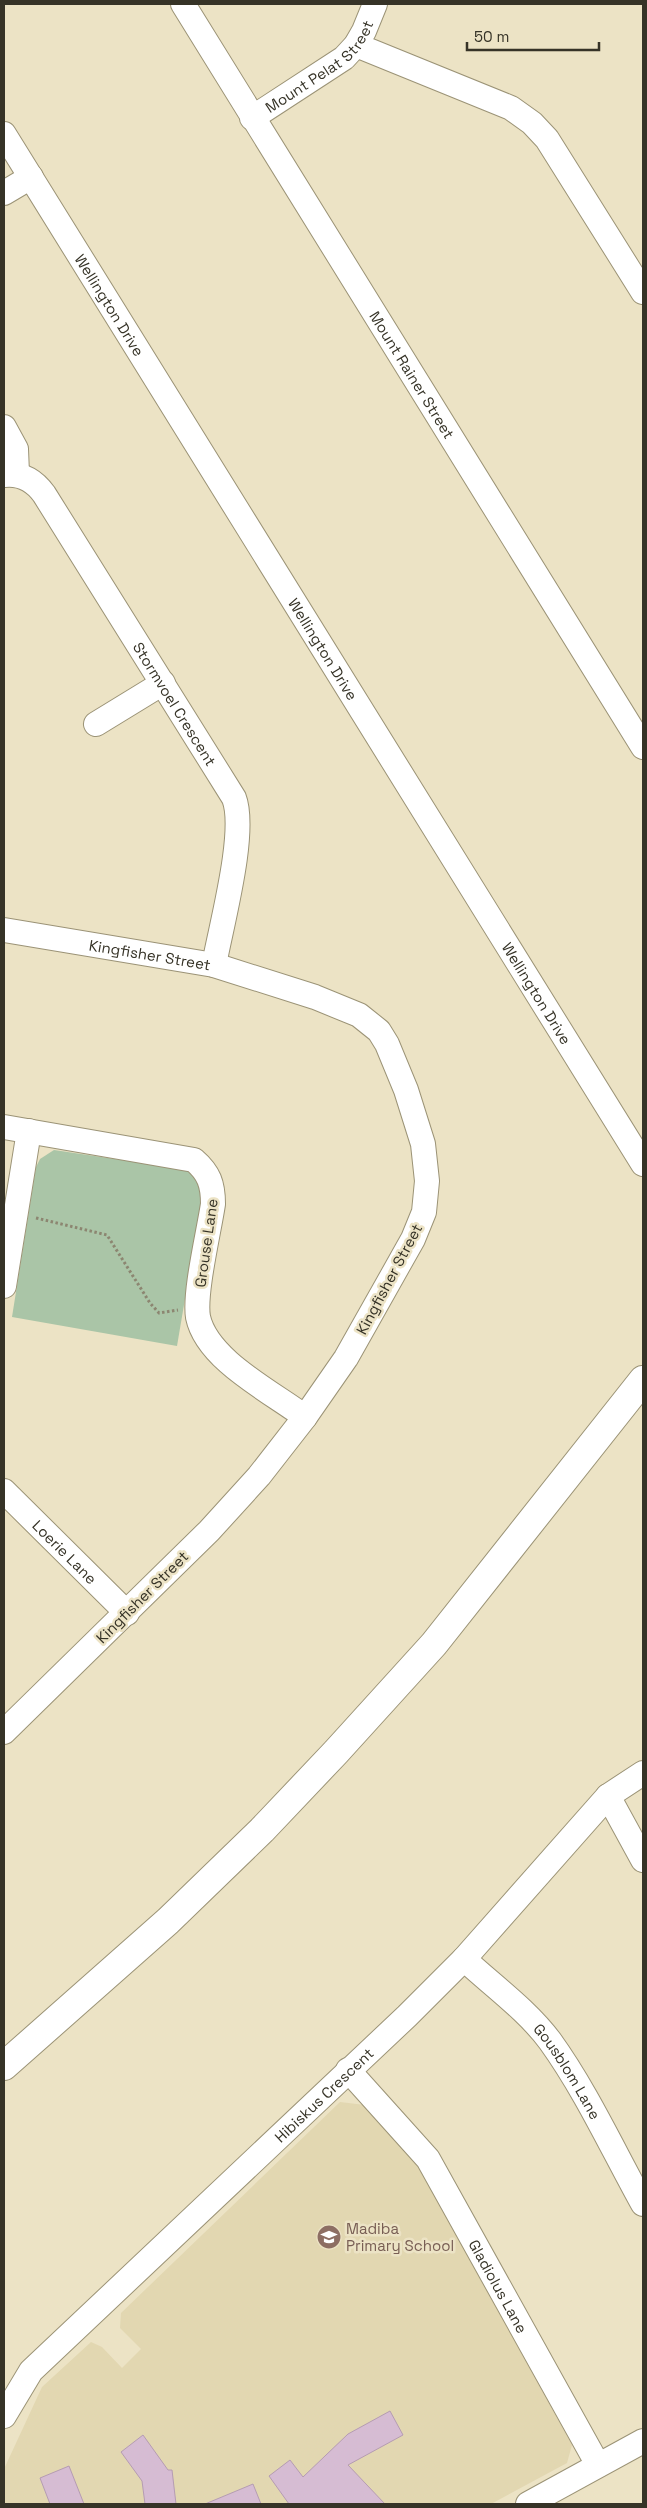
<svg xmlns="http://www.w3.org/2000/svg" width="647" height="2508" font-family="'Space Grotesk',sans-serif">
	<rect width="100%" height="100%" fill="#ece3c5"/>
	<path fill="#e2d7b1" d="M340,2102L365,2105L416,2162L572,2445L567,2463L491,2504H4V2469L42,2387L91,2342L102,2347L122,2368L141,2349L120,2328L121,2313Z"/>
	<path fill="#aac5a7" d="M54,1150L189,1170L204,1187L177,1346L12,1317L36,1167L40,1159Z"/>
	<path fill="#d6bcd3" stroke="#b59cb2" d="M390,2411L403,2435L348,2465L385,2504H289L269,2476L290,2460L303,2477L348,2434Z
		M143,2435L168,2470H172L176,2504H145L142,2481L121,2452Z
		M69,2466L84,2504H50L40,2478Z
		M253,2484L261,2504H205Z"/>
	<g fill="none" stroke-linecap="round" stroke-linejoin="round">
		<defs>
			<g id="minor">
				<path id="s1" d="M183,4L643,747"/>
				<path d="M356,45L511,108L532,123L547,139L643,292"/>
				<path id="s2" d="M252,118L344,58L356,45L364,31L375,4"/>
				<path id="s3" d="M4,134L643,1164"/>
				<path d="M4,193L31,177"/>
				<path d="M4,427L16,449L17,474"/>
				<path id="s4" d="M4,475C21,473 34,480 44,494L234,798C247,832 221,926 214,965"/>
				<path d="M96,724L163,683"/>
				<path id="s5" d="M4,930L214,965L315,997L359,1015L379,1031L387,1044L406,1090L423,1144L427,1181L424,1212L413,1239L346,1358L305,1417L259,1476L209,1531L4,1732"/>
				<path d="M4,1127L194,1160C209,1173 213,1184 213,1204C209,1231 194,1293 198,1317C207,1360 272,1392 305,1417"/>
				<path d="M4,1286L29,1131"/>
				<path id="s6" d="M4,1491L127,1613"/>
				<path d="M608,1796L643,1860"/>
				<path id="s7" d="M464,1959C492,1985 527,2010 550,2041C586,2091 613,2150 643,2204"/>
				<path id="s8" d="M348,2070L428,2159L598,2465"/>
				<path id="s9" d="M4,2416L31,2371L407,2016L464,1959L608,1796L643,1773"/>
				<path d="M528,2504L643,2441"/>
			</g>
			<path id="major" d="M4,2066L168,1921L262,1830L336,1752L434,1644L643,1380"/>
		</defs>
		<use href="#minor" stroke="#9b9376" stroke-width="26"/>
		<use href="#major" stroke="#9b9376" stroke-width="30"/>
		<path stroke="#8c8671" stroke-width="3" stroke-dasharray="2.5 2.5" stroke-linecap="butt" d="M36,1218L107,1235L150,1303L159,1313L178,1310"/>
		<use href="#minor" stroke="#fff" stroke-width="24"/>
		<use href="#major" stroke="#fff" stroke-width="28"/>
	</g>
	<defs>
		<symbol id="school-disc" viewBox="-11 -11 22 22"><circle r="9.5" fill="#8d6e63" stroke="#ece3c5"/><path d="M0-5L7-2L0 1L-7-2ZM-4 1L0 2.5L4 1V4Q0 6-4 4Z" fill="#fff"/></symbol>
	</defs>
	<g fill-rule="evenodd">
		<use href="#school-disc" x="315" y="2223" width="28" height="28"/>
	</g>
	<g text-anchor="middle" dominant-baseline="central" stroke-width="5" stroke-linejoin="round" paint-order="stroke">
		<g font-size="15" fill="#363327" stroke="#ece3c5">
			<text stroke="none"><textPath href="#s2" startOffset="86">Mount Pelat Street</textPath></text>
			<text stroke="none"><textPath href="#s3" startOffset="201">Wellington Drive</textPath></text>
			<text stroke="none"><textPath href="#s1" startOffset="436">Mount Rainer Street</textPath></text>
			<text stroke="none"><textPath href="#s3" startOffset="606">Wellington Drive</textPath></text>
			<text stroke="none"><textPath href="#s4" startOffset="294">Stormvoel Crescent</textPath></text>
			<text stroke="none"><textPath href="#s5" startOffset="148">Kingfisher Street</textPath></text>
			<text stroke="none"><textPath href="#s3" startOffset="1011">Wellington Drive</textPath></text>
			<text transform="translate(206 1243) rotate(-82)">Grouse Lane</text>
			<text transform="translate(389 1279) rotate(-62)">Kingfisher Street</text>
			<text stroke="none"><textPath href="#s6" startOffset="86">Loerie Lane</textPath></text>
			<text transform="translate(142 1597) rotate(-45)">Kingfisher Street</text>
			<text stroke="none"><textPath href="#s7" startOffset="154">Gousblom Lane</textPath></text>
			<text stroke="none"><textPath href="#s9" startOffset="455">Hibiskus Crescent</textPath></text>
			<text stroke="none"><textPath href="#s8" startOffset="265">Gladiolus Lane</textPath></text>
		</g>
		<g font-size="15" fill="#785e54" stroke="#ece3c5" text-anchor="start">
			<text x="346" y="2228">Madiba<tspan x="346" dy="17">Primary School</tspan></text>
		</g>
	</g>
	<rect width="647" height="2508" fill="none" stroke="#363327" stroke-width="10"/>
	<path d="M467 42v8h132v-8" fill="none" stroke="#363327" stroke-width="2.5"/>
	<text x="474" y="42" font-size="15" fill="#363327" stroke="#ece3c5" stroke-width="4" paint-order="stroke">50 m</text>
</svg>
